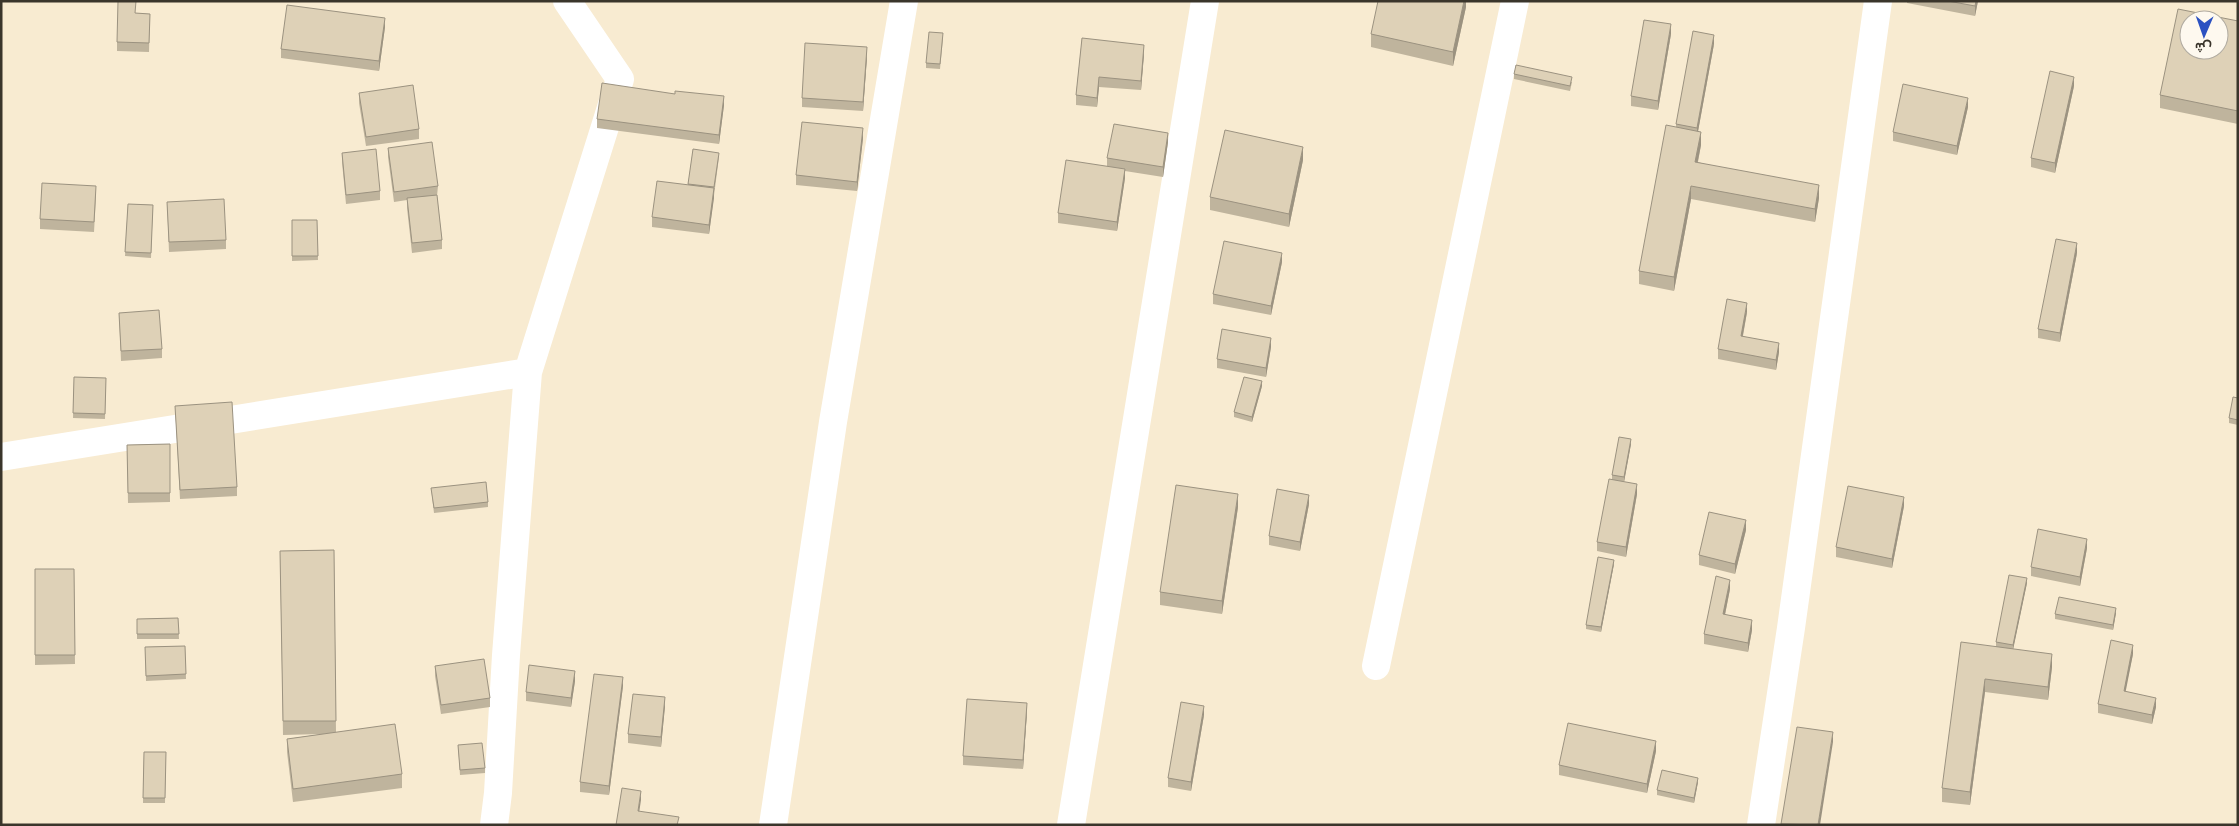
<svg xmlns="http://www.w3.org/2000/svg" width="2239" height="826" font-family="'Sofia Sans Condensed',Vazirmatn,sans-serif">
	<rect width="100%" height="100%" fill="#f8ebd1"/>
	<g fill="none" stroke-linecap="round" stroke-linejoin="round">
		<path stroke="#fff" stroke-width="28" d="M1,457L528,372L620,79L567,1
			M1376,666L1515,1
			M494,825L498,793L506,655L528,372
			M773,825L833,422L904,1
			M1071,825L1205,1
			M1761,825L1791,628L1878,1"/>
	</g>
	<path fill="#bfb49d" d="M1466,1V7L1453,66L1371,47V34Z
		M1907,1H1978L1975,16L1907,3Z
		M136,13L150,14L149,52L117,51V42Z
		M2238,21V124L2160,108V95Z
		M385,27L379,71L281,58V49Z
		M1671,34L1658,110L1631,106V96Z
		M943,38L940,69L926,68V63Z
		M1082,38L1144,54L1141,90L1099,87L1097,107L1076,105V95Z
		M1714,44L1698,131L1701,145L1698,162L1819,198L1815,222L1691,199L1674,291L1639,284V271L1676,127V124Z
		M867,57L863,111L802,107V98Z
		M1514,74L1572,82L1570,91L1514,79Z
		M2074,86L2055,173L2031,167V158Z
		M359,93L419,129V139L366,146L359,103Z
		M675,94L724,105L719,144L597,128V119Z
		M1968,107L1957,155L1893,141V132Z
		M863,138L857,191L796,185V175Z
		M1168,142L1163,177L1125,171V178L1117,231L1058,223V213L1107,166V158Z
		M388,148L438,186L437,196L442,240V249L412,253L407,208V200L394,202L388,157Z
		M693,149L719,157L709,234L652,227V217L688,185Z
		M342,153L380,191V200L346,204L342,162Z
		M1303,160L1289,227L1210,210V197Z
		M96,196L94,232L40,229V219Z
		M167,202L226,240V249L169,252Z
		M128,204L153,205L151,258L125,256Z
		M292,220H317L318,260L292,261Z
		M2077,253L2060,342L2038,338V329Z
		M1282,262L1271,315L1213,304V294Z
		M1747,312L1743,336L1779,352L1776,370L1718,359V349Z
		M119,313L162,349V358L121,361Z
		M1271,347L1266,377L1217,368V359Z
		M74,377L106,378L105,419L73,418Z
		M1262,386L1252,422L1234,417V412Z
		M2238,398V425L2229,423V418Z
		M175,406L237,487V496L180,499Z
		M170,444V502L128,503L127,445Z
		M1631,444L1624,482L1637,494L1626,557L1597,551V542L1612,480V475Z
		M431,488L488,502V507L434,513Z
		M1309,504L1300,551L1269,545V536Z
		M1904,506L1892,568L1836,557V547Z
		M1238,507L1222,614L1160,605V592Z
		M1746,530L1735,574L1699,565V555Z
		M2087,548L2080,586L2031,576V567Z
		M334,550L336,732L402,774V788L293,802L287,752V739L322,734L283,735L280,551Z
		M1614,564L1601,632L1586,629V625Z
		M35,569H74L75,664L35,665Z
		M2027,583L2013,649L2052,667L2048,700L1985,692L1970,805L1942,802V788L1996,646V642Z
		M1730,589L1725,615L1752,630L1748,652L1704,644V634Z
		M2116,613L2113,630L2055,619V614Z
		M178,618L179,639H137V619Z
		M185,646L186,679L146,681L145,647Z
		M2133,654L2125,691L2156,707L2152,724L2098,713V704Z
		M435,666L490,698V707L441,714L435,676Z
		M575,681L571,707L526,701V692Z
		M623,686L609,795L580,792V782Z
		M665,706L661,747L628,743V734Z
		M1027,712L1023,769L963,765V756Z
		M1204,715L1191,791L1168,787V778Z
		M458,745L485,768V773L460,775Z
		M1656,751L1647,793L1559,775V765Z
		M144,752H166L165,803H143Z
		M1698,782L1694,803L1657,795V790Z"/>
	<path fill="#9b9280" d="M1464,1H1466V7L1453,66V52Z
		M1976,1H1978L1975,16V6Z
		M385,18V27L379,71V61Z
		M1671,24V34L1658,110V101Z
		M1714,35V44L1697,137V128Z
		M1144,45V54L1141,90V81Z
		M867,47V57L863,111V102Z
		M1099,77V87L1097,107V98Z
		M2074,77V86L2055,173V163Z
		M724,96V105L719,144V135Z
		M1968,98V107L1957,155V146Z
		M863,128V138L857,191V182Z
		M1701,132V145L1695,175V162Z
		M1168,133V142L1163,177V167Z
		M1303,147V160L1289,227V214Z
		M719,153L714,190V198L709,234V225Z
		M1125,169V178L1117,231V222Z
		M1819,185V198L1815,222V209Z
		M1691,186V199L1674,291V277Z
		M2077,243V253L2060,342V333Z
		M1282,253V262L1271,315V306Z
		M1747,303V312L1741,345V336Z
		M1271,338V347L1266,377V368Z
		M1779,343V352L1776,370V360Z
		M1262,381V386L1252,422V417Z
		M1631,439V444L1624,482V477Z
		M1637,484V494L1626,557V547Z
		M1238,494V507L1222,614V601Z
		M1309,495V504L1300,551V542Z
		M1904,497V506L1892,568V559Z
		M1746,520V530L1735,574V564Z
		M2087,539V548L2080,586V577Z
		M1614,560V564L1601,632V627Z
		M2027,578V583L2013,650V645Z
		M1730,580V589L1723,624V614Z
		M2116,608V613L2113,630V625Z
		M1752,620V630L1748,652V643Z
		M2133,645V654L2124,700V691Z
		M2052,654V667L2048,700V687Z
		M575,671V681L571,707V698Z
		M623,677V686L609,795V786Z
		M1985,679V692L1970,805V792Z
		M665,697V706L661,747V737Z
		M2156,698V707L2152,724V715Z
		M1027,703V712L1023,769V760Z
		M1204,706V715L1191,791V782Z
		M1833,732V742L1820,825H1818Z
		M1656,741V751L1647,793V784Z
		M1698,778V782L1694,803V798Z
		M641,791V800L638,820V811Z"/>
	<path fill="#ded1b7" stroke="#9b9280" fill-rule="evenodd" d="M118,1H136L135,13L150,14L149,43L117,42Z
		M1378,1H1464L1453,52L1371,34Z
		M1948,1H1976L1975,6Z
		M287,5L385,18L379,61L281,49Z
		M2178,9L2238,21V111L2160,95ZM2189,20H2219V50H2189Z
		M1644,20L1671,24L1658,101L1631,96Z
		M1693,31L1714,35L1697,128L1676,124Z
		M929,32L943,33L940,64L926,63Z
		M1082,38L1144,45L1141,81L1099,77L1097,98L1076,95Z
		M805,43L867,47L863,102L802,98Z
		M1516,65L1572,77L1570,86L1514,74Z
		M2050,71L2074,77L2055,163L2031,158Z
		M602,83L675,94V91L724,96L719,135L597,119Z
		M1903,84L1968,98L1957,146L1893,132Z
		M413,85L419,129L366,137L359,93Z
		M802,122L863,128L857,182L796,175Z
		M1114,124L1168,133L1163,167L1107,158Z
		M1666,125L1701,132L1695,162L1819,185L1815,209L1691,186L1674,277L1639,271Z
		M1225,130L1303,147L1289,214L1210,197Z
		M432,142L438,186L394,192L388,148Z
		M376,149L380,191L346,195L342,153Z
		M693,149L719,153L714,187L688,184Z
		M1066,160L1125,169L1117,222L1058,213Z
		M657,181L714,188L709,225L652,217Z
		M42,183L96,186L94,222L40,219Z
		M437,195L442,240L412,243L407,198Z
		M224,199L226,240L169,242L167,202Z
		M128,204L153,205L151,253L125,252Z
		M292,220H317L318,256H292Z
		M2056,239L2077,243L2060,333L2038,329Z
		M1224,241L1282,253L1271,306L1213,294Z
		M1727,299L1747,303L1741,336L1779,343L1776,360L1718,349Z
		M159,310L162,349L121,351L119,313Z
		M1222,329L1271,338L1266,368L1217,359Z
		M74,377L106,378L105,414L73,413Z
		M1244,377L1262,381L1252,417L1234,412Z
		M2233,397L2238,398V420L2229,418Z
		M232,402L237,487L180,490L175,406Z
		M1619,437L1631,439L1624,477L1612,475Z
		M170,444V493H128L127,445Z
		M1609,479L1637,484L1626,547L1597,542Z
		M486,482L488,502L434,508L431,488Z
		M1176,485L1238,494L1222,601L1160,592Z
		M1848,486L1904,497L1892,559L1836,547Z
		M1277,489L1309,495L1300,542L1269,536Z
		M1709,512L1746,520L1735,564L1699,555Z
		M2038,529L2087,539L2080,577L2031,567Z
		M334,550L336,721H283L280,551Z
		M1598,557L1614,560L1601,627L1586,625Z
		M35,569H74L75,655H35Z
		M2009,575L2027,578L2013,645L1996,642Z
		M1716,576L1730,580L1723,614L1752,620L1748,643L1704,634Z
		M2059,597L2116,608L2113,625L2055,614Z
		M178,618L179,634H137V619Z
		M2111,640L2133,645L2124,691L2156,698L2152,715L2098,704Z
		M1961,642L2052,654L2048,687L1985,679L1970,792L1942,788Z
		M185,646L186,674L146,676L145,647Z
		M484,659L490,698L441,705L435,666Z
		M529,665L575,671L571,698L526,692Z
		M594,674L623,677L609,786L580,782Z
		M633,694L665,697L661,737L628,734Z
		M967,699L1027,703L1023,760L963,756Z
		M1181,702L1204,706L1191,782L1168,778Z
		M1568,723L1656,741L1647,784L1559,765Z
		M395,724L402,774L293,789L287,739Z
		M1797,727L1833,732L1818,825L1781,824Z
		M482,743L485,768L460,770L458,745Z
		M144,752H166L165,798H143Z
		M1662,770L1698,778L1694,798L1657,790Z
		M622,788L641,791L638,811L679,817L677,825H616Z"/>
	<rect width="2239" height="826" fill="none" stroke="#3a352b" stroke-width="5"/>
	<g transform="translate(2204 35) rotate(182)"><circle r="24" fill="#fef9ef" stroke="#b0aba1"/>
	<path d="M0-4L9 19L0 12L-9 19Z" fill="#2b51c1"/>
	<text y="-8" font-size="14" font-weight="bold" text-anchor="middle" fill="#3a352b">ش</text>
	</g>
</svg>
